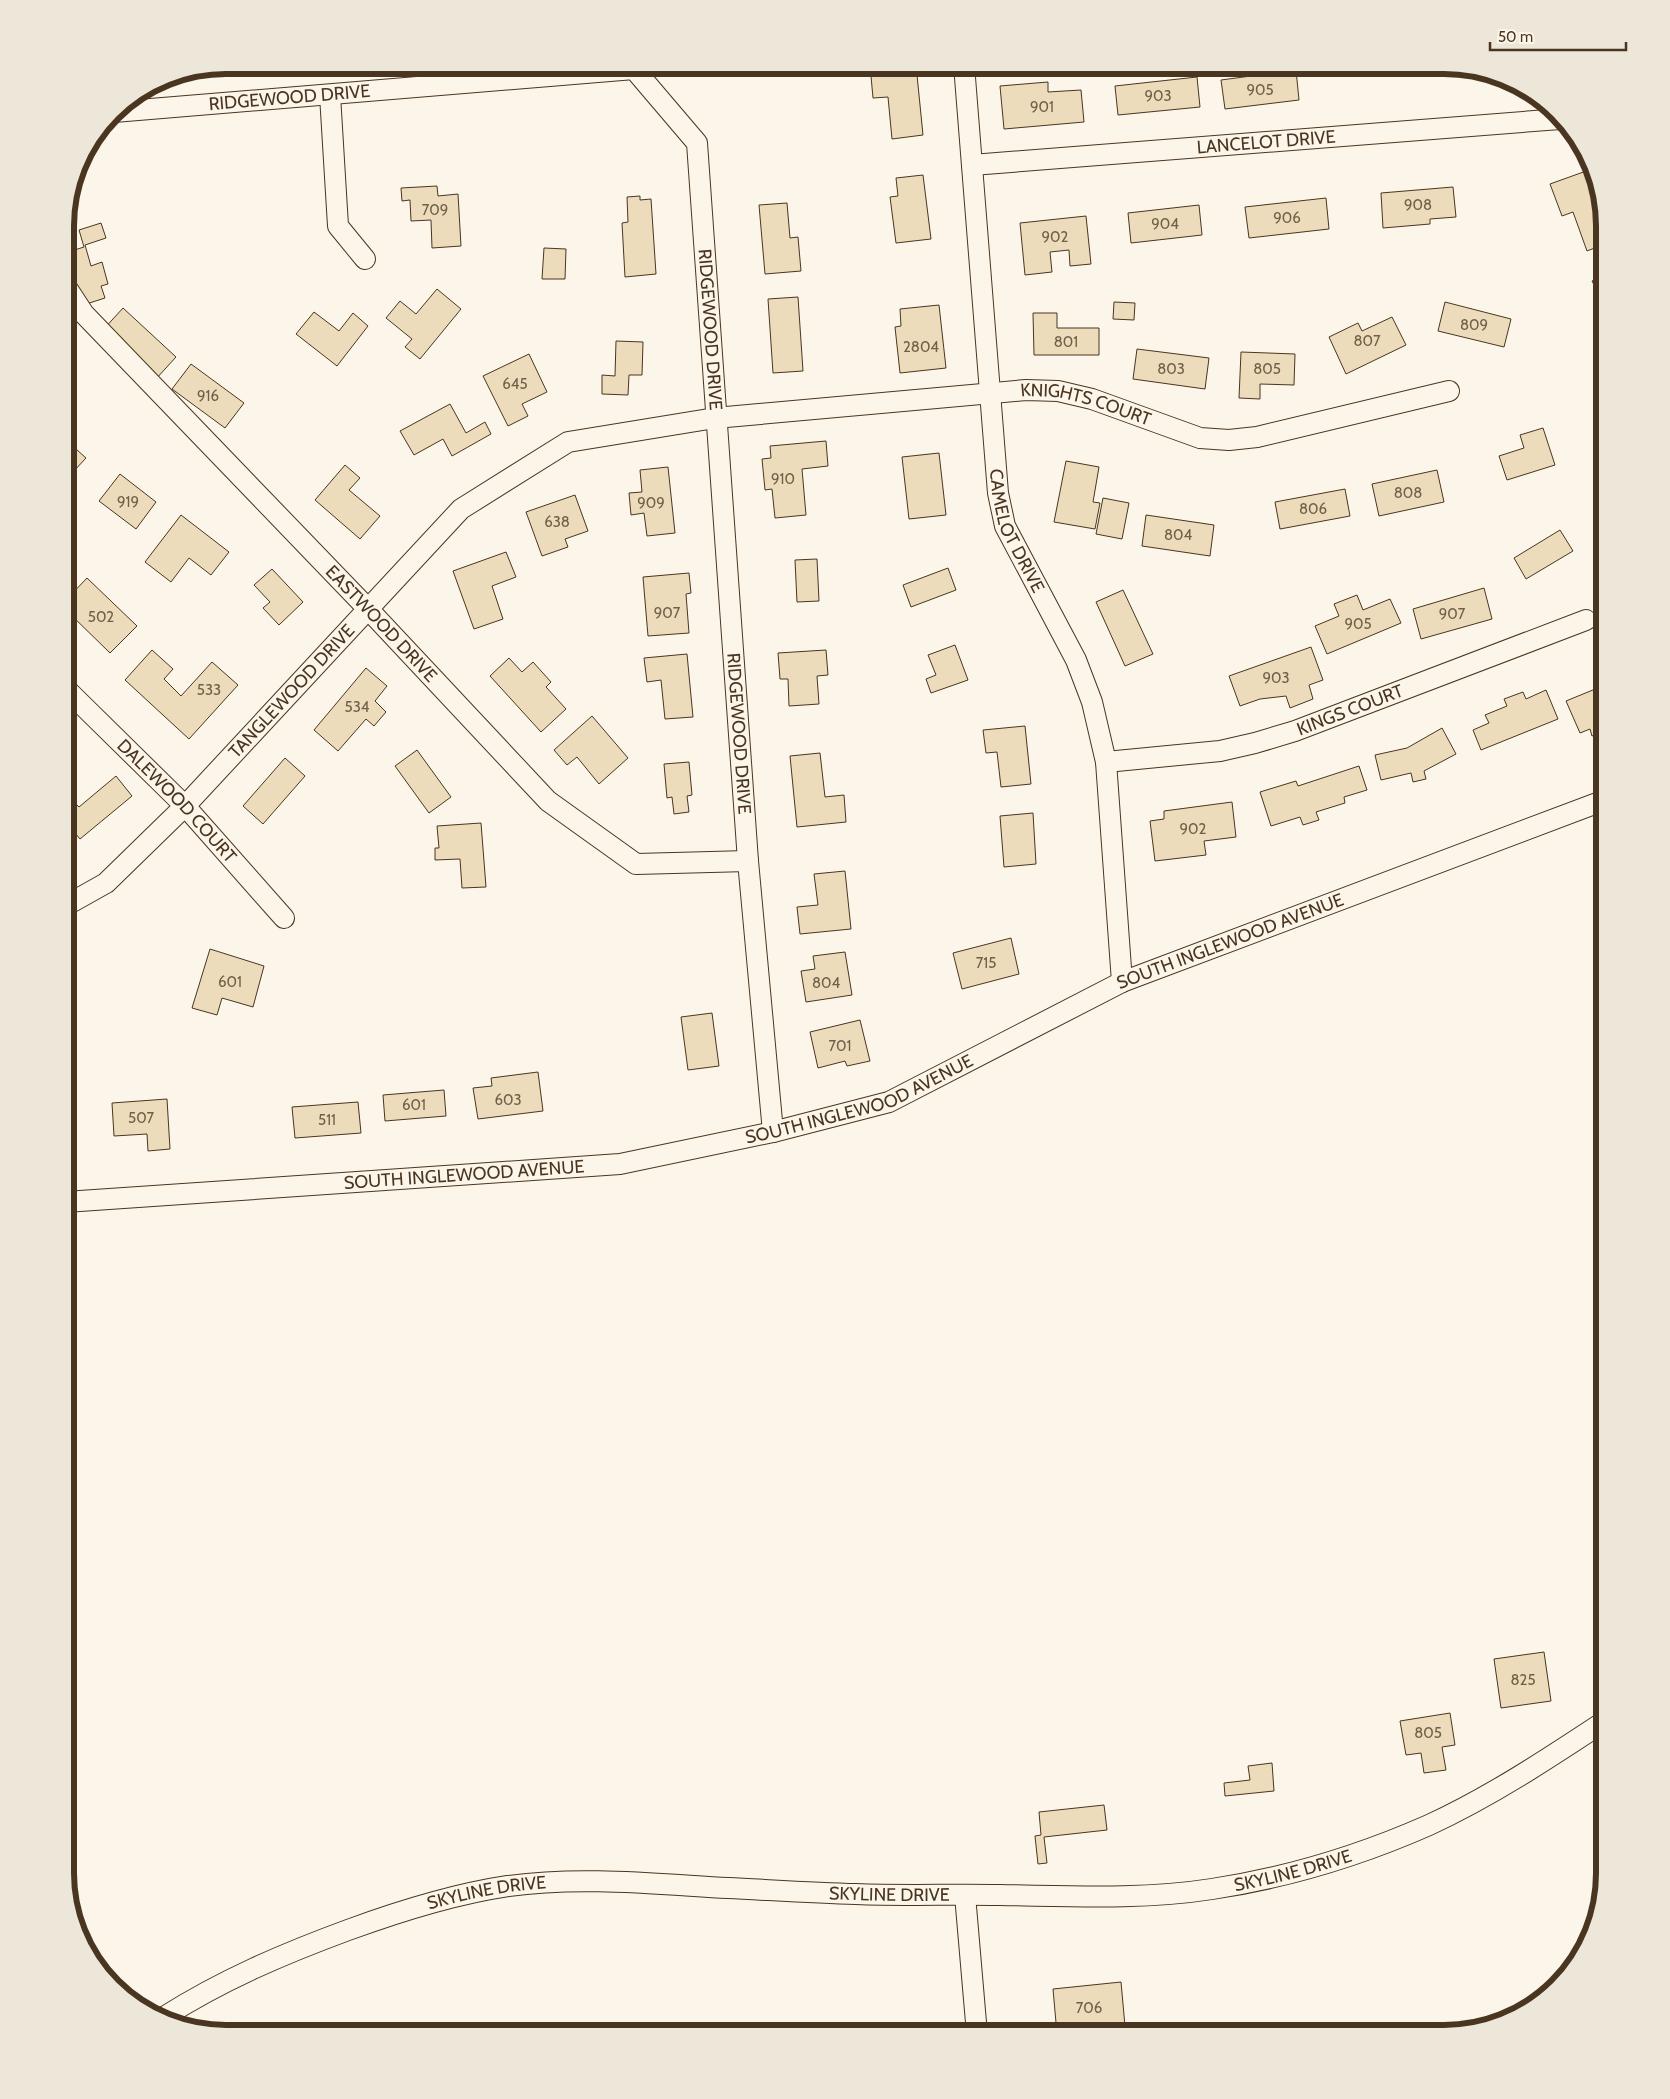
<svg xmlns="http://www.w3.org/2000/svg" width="1670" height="2099" font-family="Cabin,sans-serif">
	<rect width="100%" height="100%" fill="#fbf6e9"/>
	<path fill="#ecdcbc" stroke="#4a3520" d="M870,65H916L923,135L892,139L888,97L873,98Z
		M1344,65H1401V69L1345,75Z
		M1296,70L1299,100L1225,109L1221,80Z
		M1197,77L1200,107L1118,115L1115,86Z
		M1048,82V92L1081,90L1084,122L1004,129L1000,86Z
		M1589,170L1602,205L1605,226V244L1587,251L1573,212L1562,216L1550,184Z
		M923,175L931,239L896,243L890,197L898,196L896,178Z
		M437,186L438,196L458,194L461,246L432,248L431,220L411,221L410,200L402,201L401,188Z
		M1453,187L1456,217L1430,219V224L1383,228L1381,193Z
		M640,196V200L651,199L656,274L625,277L622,223L628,222L627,197Z
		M1326,198L1329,229L1249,238L1245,207Z
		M787,203L790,238L798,237L801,271L765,274L759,205Z
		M1199,205L1202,235L1131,243L1128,213Z
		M1086,216L1091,264L1070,266L1069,250L1050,252L1052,272L1025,275L1020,223Z
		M101,223L106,238L85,245L91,266L102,262L108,284L101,286L105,298L80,306L65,253L84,247L79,230Z
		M544,248L566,249L565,279H542Z
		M1605,275V306L1592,281Z
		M437,289L461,309L420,359L405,347L412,339L386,318L400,301L416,314Z
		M798,297L803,371L773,373L768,299Z
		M1114,302L1135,303L1134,320L1113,319Z
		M1445,302L1511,319L1504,347L1438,331Z
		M939,305L946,368L900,373L895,327L901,326L900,309Z
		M123,308L176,357L155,380L102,331Z
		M314,312L339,331L353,313L368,326L337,366L296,334Z
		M1033,313H1057V328H1099V355H1034Z
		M1392,317L1406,345L1346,374L1329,337L1358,323L1362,331Z
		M616,341L643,342L642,375H629L628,395L602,394V375L615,376Z
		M1137,349L1209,358L1205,389L1133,379Z
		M1241,352L1295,354L1294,385L1260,384V399L1239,398Z
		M529,354L547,392L522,404L528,416L508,426L483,376Z
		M191,364L244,403L225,428L172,389Z
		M450,404L466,433L485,422L491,434L452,456L443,439L414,455L400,431Z
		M65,420L76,429L66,440L86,458L73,472L65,465Z
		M1543,428L1555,465L1507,480L1499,456L1524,448L1520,435Z
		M826,441L828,466L802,469L806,515L775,518L772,489L765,490L762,459L771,458L770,446Z
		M939,453L946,515L909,519L902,457Z
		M1066,461L1099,467L1093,502L1100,503L1095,529L1054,522Z
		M345,465L360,478L349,490L380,516L360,539L315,500Z
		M668,467L675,533L647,536L644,513L631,515L629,493L642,492L640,470Z
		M1437,470L1444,502L1379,516L1372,484Z
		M120,474L156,502L136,529L99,501Z
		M1345,489L1350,516L1280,529L1275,502Z
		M575,495L588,531L565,539L568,547L542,556L526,512Z
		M1103,498L1129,503L1122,539L1096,534Z
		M181,515L229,552L211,575L189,558L171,582L145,562Z
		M1146,515L1214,525L1210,556L1142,546Z
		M1560,530L1573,551L1526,579L1514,558Z
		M506,552L516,577L492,586L503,619L474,629L453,571Z
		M817,559L819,601L797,602L795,560Z
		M948,568L956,590L911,607L903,585Z
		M272,569L303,602L279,625L263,608L270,602L254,585Z
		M689,573L691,593L686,594L689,633L648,636L643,577Z
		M87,578L137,626L110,653L65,609V601Z
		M1484,588L1492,619L1421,639L1413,609Z
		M1123,590L1153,654L1125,666L1096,602Z
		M1357,595L1363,610L1390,599L1401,623L1327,654L1315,626L1339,616L1334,604Z
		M955,645L968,680L931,693L926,679L936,675L928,655Z
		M1311,647L1323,680L1309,685L1313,699L1290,708L1286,696L1260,699L1240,706L1229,676Z
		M152,650L173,669L164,679L181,696L212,662L238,685L189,739L125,680Z
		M826,650L828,675L817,676L819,704L789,706L788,679H780L778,653Z
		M687,654L693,717L665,719L661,680L647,682L644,658Z
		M509,658L522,672L533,662L551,682L546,687L566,709L541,732L490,676Z
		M366,668L387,686L375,701L386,712L374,726L366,719L338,751L314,730Z
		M1605,685V731L1592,736L1590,729L1580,733L1566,701Z
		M1546,690L1558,719L1481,750L1473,730L1489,723L1485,715L1507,706L1504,699L1523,692L1526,699Z
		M592,716L628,758L599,784L577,757L567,765L554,750Z
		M1025,726L1031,784L1001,787L997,752L986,753L983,730Z
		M1442,728L1456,754L1424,771L1426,779L1413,782L1411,773L1381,780L1375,755L1407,748Z
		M417,750L451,797L429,813L395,766Z
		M820,753L825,797L844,795L846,822L797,827L790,756Z
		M285,758L305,776L263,824L243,806Z
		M689,762L692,795L687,796L689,812L674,814L672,797L667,798L664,764Z
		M1359,766L1367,790L1344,797L1345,803L1316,812L1319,820L1303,825L1300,817L1271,826L1260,792L1296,781L1298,786Z
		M116,776L132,796L80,839L65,821V808L73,801L79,807Z
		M1232,802L1236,837L1204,841L1206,855L1155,861L1150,821L1164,819V811Z
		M1033,813L1036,864L1004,867L1000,816Z
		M481,823L486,887L462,888L460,859L435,860V848H439L437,826Z
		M845,871L851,929L800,934L797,907L818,905L814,874Z
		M1011,938L1019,974L962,989L953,953Z
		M210,949L264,966L253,1007L222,998L217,1015L192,1008Z
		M845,952L852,995L806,1002L801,971L815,969L813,956Z
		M712,1013L719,1066L688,1070L681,1017Z
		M860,1020L870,1061L847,1066L845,1061L818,1068L810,1032Z
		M538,1072L543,1111L478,1119L473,1088L492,1086L491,1078Z
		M444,1090L446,1116L385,1121L383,1095Z
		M167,1099L170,1149L148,1151L147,1134L114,1136L112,1103Z
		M358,1102L361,1133L295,1138L292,1107Z
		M1544,1652L1551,1701L1501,1708L1494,1659Z
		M1450,1713L1455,1745L1442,1747L1446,1770L1424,1773L1421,1753L1406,1755L1400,1721Z
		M1272,1763L1274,1791L1225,1796L1224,1783L1250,1780L1248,1766Z
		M1104,1805L1107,1830L1044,1837L1047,1863L1038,1864L1035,1836L1041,1835L1039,1812Z
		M1121,1982L1125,2026L1082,2030V2034H1057L1053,1989Z
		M360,2029V2034H304Z"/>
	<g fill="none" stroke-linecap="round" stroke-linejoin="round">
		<defs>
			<g id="minor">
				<path id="s1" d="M964,65L998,493L1005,526L1076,660L1092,702L1106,762L1122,982"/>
				<path d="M330,95L338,226L365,259"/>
				<path id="s2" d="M114,112L634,69L697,143L748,861L773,1132"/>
				<path id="s3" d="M972,165L1560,119"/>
				<path id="s4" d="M65,285L84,314L369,610L548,801L636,864L748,861"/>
				<path id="s5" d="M65,688L185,806L284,918"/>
				<path id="s6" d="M1106,762L1220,751L1255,743L1295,731L1586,620"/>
				<path id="s7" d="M65,906L106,883L185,806L461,509L568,442L715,418L1026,390L1058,391L1092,399L1200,438L1229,440L1257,437L1449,391"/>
				<path id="s8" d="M65,1202L620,1164L773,1132L889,1102L1122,982L1605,800"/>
				<path d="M965,1895L977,2034"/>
				<path id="s9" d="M164,2017C222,1980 283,1954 348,1930C400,1911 454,1894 508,1886C580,1876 656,1884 728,1888C770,1890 813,1893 856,1894C904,1896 952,1894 1000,1895C1070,1896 1142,1900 1212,1889C1285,1878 1361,1855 1429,1825C1490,1797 1549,1758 1605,1721"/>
			</g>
		</defs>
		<use href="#minor" stroke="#4a3520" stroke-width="22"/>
		<use href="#minor" stroke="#fbf6e9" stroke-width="20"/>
	</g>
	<g text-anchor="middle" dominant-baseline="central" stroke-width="4" stroke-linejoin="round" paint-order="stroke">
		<g font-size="15" fill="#725f47">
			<text x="1260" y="90">905</text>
			<text x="1158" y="96">903</text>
			<text x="1042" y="107">901</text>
			<text x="1418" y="205">908</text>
			<text x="435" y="210">709</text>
			<text x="1287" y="218">906</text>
			<text x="1165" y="224">904</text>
			<text x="1055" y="237">902</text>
			<text x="1474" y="325">809</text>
			<text x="1367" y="341">807</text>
			<text x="1066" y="342">801</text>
			<text x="921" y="347">2804</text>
			<text x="1171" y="369">803</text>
			<text x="1267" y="369">805</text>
			<text x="515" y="384">645</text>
			<text x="208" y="396">916</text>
			<text x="783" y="479">910</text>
			<text x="1408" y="493">808</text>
			<text x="128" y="502">919</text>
			<text x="651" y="503">909</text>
			<text x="1313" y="509">806</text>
			<text x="557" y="522">638</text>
			<text x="1178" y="535">804</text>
			<text x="667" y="613">907</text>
			<text x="1452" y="614">907</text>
			<text x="101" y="617">502</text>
			<text x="1358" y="624">905</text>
			<text x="1276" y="678">903</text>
			<text x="209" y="690">533</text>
			<text x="357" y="707">534</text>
			<text x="1193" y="829">902</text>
			<text x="986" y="963">715</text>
			<text x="230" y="982">601</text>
			<text x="826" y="983">804</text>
			<text x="840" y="1046">701</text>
			<text x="508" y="1100">603</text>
			<text x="414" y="1105">601</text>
			<text x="141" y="1118">507</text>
			<text x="327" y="1120">511</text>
			<text x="1523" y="1680">825</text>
			<text x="1428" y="1733">805</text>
			<text x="1089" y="2008">706</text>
		</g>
		<g font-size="18" fill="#4a3520" stroke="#fbf6e9">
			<text stroke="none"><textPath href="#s2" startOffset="176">RIDGEWOOD DRIVE</textPath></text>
			<text stroke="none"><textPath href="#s3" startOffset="295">LANCELOT DRIVE</textPath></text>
			<text stroke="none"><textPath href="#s2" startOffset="806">RIDGEWOOD DRIVE</textPath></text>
			<text stroke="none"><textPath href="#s7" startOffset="1212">KNIGHTS COURT</textPath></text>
			<text stroke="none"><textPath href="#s1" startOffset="471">CAMELOT DRIVE</textPath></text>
			<text stroke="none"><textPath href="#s4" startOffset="464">EASTWOOD DRIVE</textPath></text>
			<text stroke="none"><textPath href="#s7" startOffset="314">TANGLEWOOD DRIVE</textPath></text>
			<text stroke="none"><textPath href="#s6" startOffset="251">KINGS COURT</textPath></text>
			<text stroke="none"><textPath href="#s2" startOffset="1211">RIDGEWOOD DRIVE</textPath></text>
			<text stroke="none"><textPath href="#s5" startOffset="159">DALEWOOD COURT</textPath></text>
			<text stroke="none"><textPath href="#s8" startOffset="1210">SOUTH INGLEWOOD AVENUE</textPath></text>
			<text stroke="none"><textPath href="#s8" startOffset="805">SOUTH INGLEWOOD AVENUE</textPath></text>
			<text stroke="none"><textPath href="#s8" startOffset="400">SOUTH INGLEWOOD AVENUE</textPath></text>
			<text stroke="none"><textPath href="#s9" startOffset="1158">SKYLINE DRIVE</textPath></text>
			<text stroke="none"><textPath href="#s9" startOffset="752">SKYLINE DRIVE</textPath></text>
			<text stroke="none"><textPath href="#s9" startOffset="348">SKYLINE DRIVE</textPath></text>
		</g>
	</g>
	<path d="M0 0H1670V2099H0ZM226 74H1444A152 152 0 0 1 1596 226V1873A152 152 0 0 1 1444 2025H226A152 152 0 0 1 74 1873V226A152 152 0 0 1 226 74Z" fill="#ede7d9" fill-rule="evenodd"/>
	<path fill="none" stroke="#4a3520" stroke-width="6" d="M226 74H1444A152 152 0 0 1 1596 226V1873A152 152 0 0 1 1444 2025H226A152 152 0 0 1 74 1873V226A152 152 0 0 1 226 74Z"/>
	<path d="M1490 42v8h136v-8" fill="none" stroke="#4a3520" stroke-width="2.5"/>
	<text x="1498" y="42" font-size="15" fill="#4a3520" stroke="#fbf6e9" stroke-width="4" paint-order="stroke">50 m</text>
</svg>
